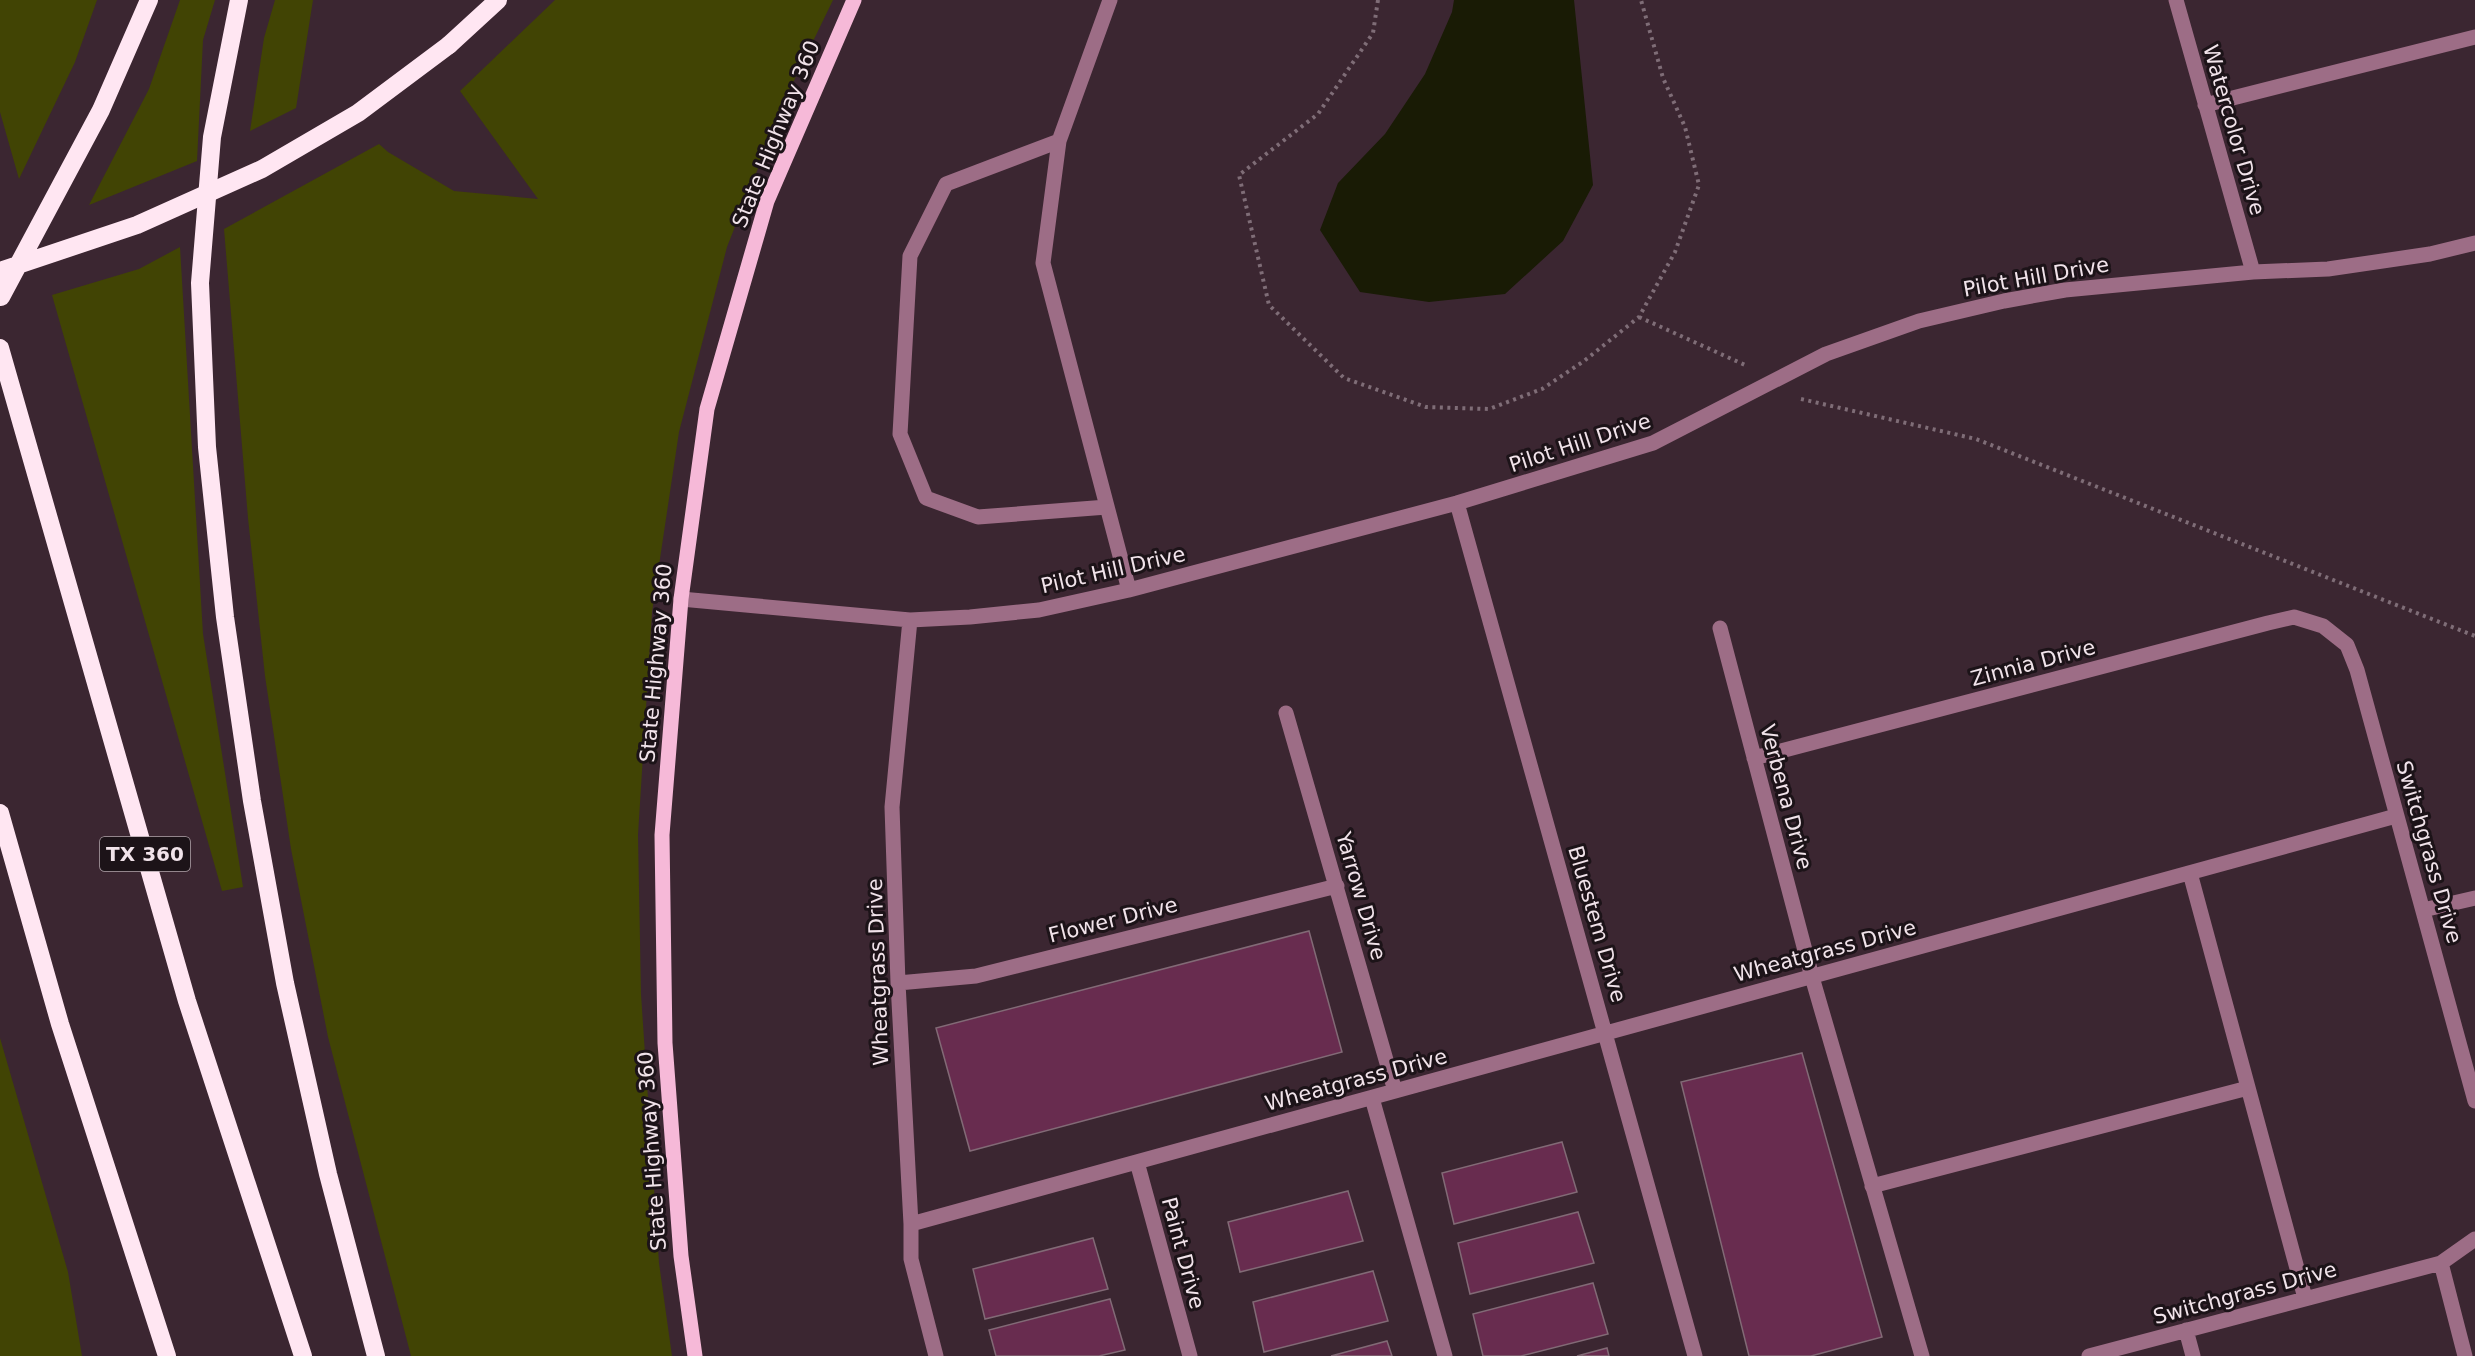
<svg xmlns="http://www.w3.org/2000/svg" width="2475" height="1356" font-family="'DejaVu Sans',sans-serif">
	<rect width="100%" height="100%" fill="#3b2631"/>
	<path fill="#414404" d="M0,0H97L75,62L19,179L0,112Z
		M180,0H215L203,40L197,161L89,205L149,89Z
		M275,0H313L296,108L250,131L264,38Z
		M555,0H833L786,97L727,247L679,432L652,612L638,835L641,994L659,1263L672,1356H411L328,1037L291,849L265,676L248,518L224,229L379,144L388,152L454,191L538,199L460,91Z
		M180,247L203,634L243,887L222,891L52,295L139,269Z
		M0,1038L68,1272L82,1356H0Z"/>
	<path fill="#191b05" d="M1454,0H1574L1593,185L1563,241L1505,294L1429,302L1360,292L1320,230L1338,183L1385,134L1425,74L1452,12Z"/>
	<path fill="#682c4f" stroke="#826a76" stroke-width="1.5" d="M1309,931L1342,1052L970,1151L936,1028Z
		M1802,1053L1882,1337L1811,1356H1749L1681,1082Z
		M1562,1142L1577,1192L1454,1224L1442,1173Z
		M1348,1191L1363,1241L1240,1272L1228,1222Z
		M1578,1212L1594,1263L1470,1294L1458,1243Z
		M1093,1238L1108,1289L985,1319L973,1269Z
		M1373,1271L1388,1321L1264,1352L1253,1302Z
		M1593,1283L1608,1334L1521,1356H1483L1473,1314Z
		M1110,1299L1125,1350L1099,1356H996L989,1330Z
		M1387,1341L1392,1356H1331Z
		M1607,1348L1609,1356H1577Z"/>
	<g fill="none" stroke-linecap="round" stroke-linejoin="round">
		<path stroke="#7f6d77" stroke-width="4" stroke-dasharray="3 4.5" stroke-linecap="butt" d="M1378,0L1373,33L1318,114L1239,175L1269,305L1344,378L1426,407L1489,409L1542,389L1584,361L1639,317L1675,252L1699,185L1685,127L1663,78L1641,0
			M1639,317L1745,365
			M1801,399L1976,439L2475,636"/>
		<path stroke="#9d6d86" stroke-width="15" d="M1110,0L1059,141L1043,263L1129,590
			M2176,0L2253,272
			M2205,105L2475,37
			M1059,141L946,184L910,256L900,434L926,498L978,517L1107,507
			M1457,503L1695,1356
			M681,599L910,620L970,617L1039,610L1129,590L1457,503L1653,443L1826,354L1919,321L2004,301L2065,290L2253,272L2328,269L2430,254L2475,243
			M910,620L892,807L898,983L911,1224L2396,816
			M1720,628L1812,977L1922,1356
			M1286,713L1395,1091
			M1754,758L2268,623L2294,617L2323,626L2347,645L2357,670L2475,1101
			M2190,873L2305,1298
			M2423,910L2475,898
			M898,983L976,976L1337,886
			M1372,1098L1445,1356
			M1137,1162L1190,1356
			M1872,1186L2248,1088
			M911,1224V1259L936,1356
			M2441,1263L2465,1356
			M2186,1330L2193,1356
			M2089,1356L2441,1263L2475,1239"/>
		<path stroke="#f6b9d8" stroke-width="15" d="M695,1356L681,1256L665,1043L662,835L681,599L707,409L767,201L854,0"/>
		<path stroke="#ffe6f2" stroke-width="18" d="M239,0L212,137L200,283L207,447L225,617L252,801L285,983L328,1174L376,1356
			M449,45L498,0
			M0,348L187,1001L303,1356
			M0,813L60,1024L167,1356"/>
		<path stroke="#ffe6f2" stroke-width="18" d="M0,271L137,225L262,169L358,113L449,45
			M1,297L101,110L149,0"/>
	</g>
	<g text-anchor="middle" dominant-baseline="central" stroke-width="6" stroke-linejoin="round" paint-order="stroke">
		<rect fill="#1c1318" stroke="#b1a5ab" stroke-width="1.5" x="100" y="837" width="90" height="34" rx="4.5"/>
		<g font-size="20" font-weight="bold" fill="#f1e3ea">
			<text x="145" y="854">TX 360</text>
		</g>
		<g font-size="21" fill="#f1e3ea" stroke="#1c1318">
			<text transform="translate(2234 130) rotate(74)">Watercolor Drive</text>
			<text transform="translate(776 134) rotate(-68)">State Highway 360</text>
			<text transform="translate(2036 277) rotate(-10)">Pilot Hill Drive</text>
			<text transform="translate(1580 443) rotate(-18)">Pilot Hill Drive</text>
			<text transform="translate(1113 570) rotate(-13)">Pilot Hill Drive</text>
			<text transform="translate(656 663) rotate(-85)">State Highway 360</text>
			<text transform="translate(2033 663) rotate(-15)">Zinnia Drive</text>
			<text transform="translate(1786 797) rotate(75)">Verbena Drive</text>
			<text transform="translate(2429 852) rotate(74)">Switchgrass Drive</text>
			<text transform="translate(1361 896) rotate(74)">Yarrow Drive</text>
			<text transform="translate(1113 920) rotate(-14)">Flower Drive</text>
			<text transform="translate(1597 924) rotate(74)">Bluestem Drive</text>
			<text transform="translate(1825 951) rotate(-15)">Wheatgrass Drive</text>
			<text transform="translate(878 972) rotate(-92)">Wheatgrass Drive</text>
			<text transform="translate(1356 1080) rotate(-15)">Wheatgrass Drive</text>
			<text transform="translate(652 1151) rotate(-94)">State Highway 360</text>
			<text transform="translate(1183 1253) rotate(75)">Paint Drive</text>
			<text transform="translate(2245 1293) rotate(-15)">Switchgrass Drive</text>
		</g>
	</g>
</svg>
